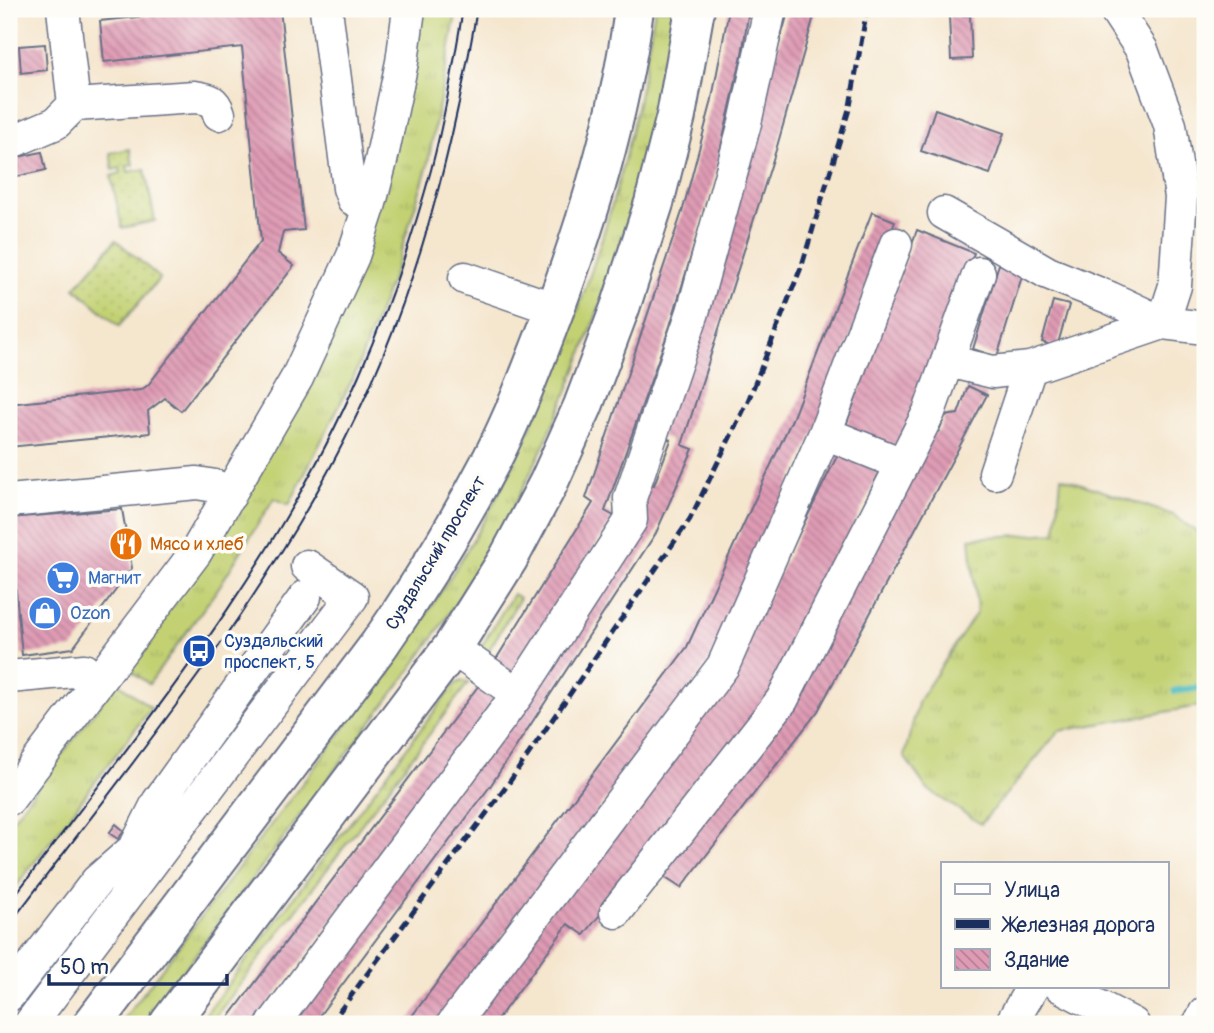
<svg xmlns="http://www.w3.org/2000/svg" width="1214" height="1033" font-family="Pangolin,sans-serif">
	<defs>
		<pattern id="grass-tufts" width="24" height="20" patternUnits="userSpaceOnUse" patternTransform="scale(1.75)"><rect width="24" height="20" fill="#c3d173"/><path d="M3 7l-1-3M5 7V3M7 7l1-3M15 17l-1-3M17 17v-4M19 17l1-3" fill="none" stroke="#a7b466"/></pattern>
		<pattern id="park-dots" width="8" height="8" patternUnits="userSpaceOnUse" patternTransform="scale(1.75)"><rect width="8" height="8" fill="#c3d173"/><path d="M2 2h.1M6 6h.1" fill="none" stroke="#a7b466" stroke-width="1.8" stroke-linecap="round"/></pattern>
		<pattern id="building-back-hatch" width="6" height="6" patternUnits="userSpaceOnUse" patternTransform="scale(1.75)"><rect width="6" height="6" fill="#df9bb4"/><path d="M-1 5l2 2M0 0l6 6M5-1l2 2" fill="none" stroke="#b47f96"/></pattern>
	</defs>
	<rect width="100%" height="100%" fill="#fdfcf7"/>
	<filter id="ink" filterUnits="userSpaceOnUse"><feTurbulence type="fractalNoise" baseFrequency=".0143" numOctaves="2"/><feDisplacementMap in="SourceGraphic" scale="14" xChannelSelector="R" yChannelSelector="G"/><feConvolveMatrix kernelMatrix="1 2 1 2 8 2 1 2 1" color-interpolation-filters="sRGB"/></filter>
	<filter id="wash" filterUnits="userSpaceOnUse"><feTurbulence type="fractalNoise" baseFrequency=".00686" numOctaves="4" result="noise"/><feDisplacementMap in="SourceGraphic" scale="28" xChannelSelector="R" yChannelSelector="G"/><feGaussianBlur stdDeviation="1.57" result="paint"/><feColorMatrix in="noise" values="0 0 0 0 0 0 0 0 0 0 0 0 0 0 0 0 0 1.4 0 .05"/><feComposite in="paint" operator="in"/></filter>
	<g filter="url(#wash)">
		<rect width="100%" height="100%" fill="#f5e6ce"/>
		<path fill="url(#grass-tufts)" stroke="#6f8068" stroke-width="2" d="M421,9H457L427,168L394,273L355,374L289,505L274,498L219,587L149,684L127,668L308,384Z
			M655,9H675C669,43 664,79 656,113C626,237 586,360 530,474C497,543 455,607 411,669L143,1024H120C182,942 245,860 307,777C383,678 458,578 513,465C566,355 611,226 637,107C644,74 649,41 655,9Z
			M1061,477L1173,515L1205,538V705L1059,731L981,824L927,789L904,756L919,700L977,612L970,538L1056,533Z
			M513,594L520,598L483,660L481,647Z
			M462,681L469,682L210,1024H198L455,684Z
			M117,682L151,708L9,896V824Z"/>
		<path fill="url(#park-dots)" stroke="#6f8068" stroke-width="2" d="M130,149L133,165L127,166L128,172L145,169L155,221L122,228L111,176L121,173L120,168L113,170L110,153Z
			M116,240L160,278L119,326L75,288Z"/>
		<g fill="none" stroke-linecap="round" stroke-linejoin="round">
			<path stroke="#4cbbc1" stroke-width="7" d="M1175,691L1205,687"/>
		</g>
		<g id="blocks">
			<path fill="url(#building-back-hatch)" d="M212,9H280L304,230L283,232L278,253L294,266L181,411L165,398L148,411L150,433L9,447V404L141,390L148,385L261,241L242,47L104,62L100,21Z
				M729,9H749L742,55L712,186L670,326L605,511L614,516L515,673L495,661L593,503L586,498L683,209L711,104Z
				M789,9H816L776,150L682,445L693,449L656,533L491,785L313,1024H285L648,482L654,485L671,440L661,436L721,247Z
				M970,15L972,59L951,60L949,16Z
				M45,44L47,70L21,73L19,46Z
				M935,109L1004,133L990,174L921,151Z
				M42,152L46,170L10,178L9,159Z
				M872,212L895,221L816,427L708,663L437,1024H406L687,647L793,417Z
				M917,230L974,253L906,439L887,447L844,431Z
				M999,264L1023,273L997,357L973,349Z
				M1053,301L1069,305L1057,347L1042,342Z
				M968,386L987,395L818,711L681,888L661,875L928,437L939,431L945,416L958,414Z
				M840,450L882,467L770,698L584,935L568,924L494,1024H464L732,670Z
				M122,509L132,568L73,648L22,655L9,518Z
				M482,681L502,695L253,1024H224Z
				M116,824L124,831L118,839L109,833Z"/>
		</g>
	</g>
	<g filter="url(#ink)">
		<use href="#blocks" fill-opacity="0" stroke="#676f85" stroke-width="2"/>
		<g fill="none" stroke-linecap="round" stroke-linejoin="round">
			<defs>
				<path id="minor" d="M326,9L349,188L353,199L369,207
					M74,105L195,97C209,99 215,100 219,114
					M9,143L56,123L74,105L63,9
					M944,213L1048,273L1110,298L1163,323L1175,286L1181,197L1170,125L1142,50L1115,9
					M465,278L555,309
					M948,361L993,372L1030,368L1163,323L1205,328
					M825,433L902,464
					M995,473L1030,368
					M9,501L197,483L215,486L230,495
					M452,648L518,694
					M9,677L84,670
					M9,799L196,552L297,378L353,256L369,207L381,161L402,62L409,9
					M616,912L782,700L929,412L979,273
					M1060,986L1133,1024
					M9,995L97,881L135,848L158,802L305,597
					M30,1024L352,597L307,566
					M273,1024L518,694L631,520L630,498L693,312L745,123L770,9
					M453,1024L723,666L825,433L896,244
					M1011,1024L1033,986
					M1199,1024L1205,1013"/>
				<path id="major" d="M93,1024L379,645C421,585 458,524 492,459C514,416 531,371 548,327C587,224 620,118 634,9
					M169,1024L452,648L508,559L548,484L583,406L621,305L654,203L676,116L695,9"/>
			</defs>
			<use href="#minor" stroke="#676f85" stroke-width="35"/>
			<use href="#major" stroke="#676f85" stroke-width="42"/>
			<use href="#minor" stroke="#fff" stroke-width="32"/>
			<use href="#major" stroke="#fff" stroke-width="38"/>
			<path stroke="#1b2f5e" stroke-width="2" d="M9,903C136,735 275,570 359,375C388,309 412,239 431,170C445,117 454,62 463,9
				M9,925C121,776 243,631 331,466C408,324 450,167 477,9"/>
			<path stroke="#1b2f5e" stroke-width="5" stroke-dasharray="10 5" stroke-linecap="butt" d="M330,1024L506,787L690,519L748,401L802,265L850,106L867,9"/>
		</g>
	</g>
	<defs>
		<symbol id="restaurant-disc" viewBox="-11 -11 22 22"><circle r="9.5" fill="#e8710a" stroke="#fdfcf7"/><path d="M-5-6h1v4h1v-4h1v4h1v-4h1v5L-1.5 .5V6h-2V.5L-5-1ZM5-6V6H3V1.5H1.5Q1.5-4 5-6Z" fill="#fff"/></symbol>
		<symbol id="supermarket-disc" viewBox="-11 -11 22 22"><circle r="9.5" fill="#3f7fe0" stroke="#fdfcf7"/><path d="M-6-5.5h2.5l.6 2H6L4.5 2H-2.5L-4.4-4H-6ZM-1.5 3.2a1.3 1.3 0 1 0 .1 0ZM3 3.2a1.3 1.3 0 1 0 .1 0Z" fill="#fff"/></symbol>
		<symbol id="shop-disc" viewBox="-11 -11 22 22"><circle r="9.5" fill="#3f7fe0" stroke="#fdfcf7"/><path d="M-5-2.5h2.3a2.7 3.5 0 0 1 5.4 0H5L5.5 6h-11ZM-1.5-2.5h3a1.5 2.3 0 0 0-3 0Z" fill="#fff"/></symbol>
		<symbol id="bus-disc" viewBox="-11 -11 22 22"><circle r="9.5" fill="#1a4fb4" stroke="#fdfcf7"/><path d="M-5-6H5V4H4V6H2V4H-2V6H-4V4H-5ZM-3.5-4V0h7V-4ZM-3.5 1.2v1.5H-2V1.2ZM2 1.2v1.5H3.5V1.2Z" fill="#fff"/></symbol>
	</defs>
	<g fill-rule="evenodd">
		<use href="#restaurant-disc" x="107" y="525" width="38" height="38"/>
		<use href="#supermarket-disc" x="44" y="559" width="38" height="38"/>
		<use href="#shop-disc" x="26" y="594" width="38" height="38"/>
		<use href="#bus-disc" x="180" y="632" width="38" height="38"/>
	</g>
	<g text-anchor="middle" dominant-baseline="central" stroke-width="7" stroke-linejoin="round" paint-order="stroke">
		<g font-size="18" fill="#c56008" stroke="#fdfcf7" text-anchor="start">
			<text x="150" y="544">Мясо и хлеб</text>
		</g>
		<g font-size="18" fill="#1b2f5e" stroke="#fdfcf7">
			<text transform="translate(436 553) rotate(-59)">Суздальский проспект</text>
		</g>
		<g font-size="18" fill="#366cbe" stroke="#fdfcf7" text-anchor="start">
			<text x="88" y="578">Магнит</text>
			<text x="70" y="613">Ozon</text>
		</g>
		<g font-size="18" fill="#164399" stroke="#fdfcf7" text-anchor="start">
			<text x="224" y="641">Суздальский<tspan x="224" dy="21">проспект, 5</tspan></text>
		</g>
	</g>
	<rect width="1214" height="1033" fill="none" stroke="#fdfcf7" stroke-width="35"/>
	<rect x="941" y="862" width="228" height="126" fill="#fdfcf7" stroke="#a3aaba" stroke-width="2"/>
	<rect x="955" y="884" width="35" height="10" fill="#ffffff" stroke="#a3aaba" stroke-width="2"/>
	<text x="1004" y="897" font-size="21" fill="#1b2f5e">Улица</text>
	<rect x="955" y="919" width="35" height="10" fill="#1b2f5e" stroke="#a3aaba" stroke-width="2"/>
	<text x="1004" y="932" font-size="21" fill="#1b2f5e">Железная дорога</text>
	<rect x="955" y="949" width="35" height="21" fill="url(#building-back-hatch)" stroke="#a3aaba" stroke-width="2"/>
	<text x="1004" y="967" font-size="21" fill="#1b2f5e">Здание</text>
	<path d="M49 974v10h178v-10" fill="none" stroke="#1b2f5e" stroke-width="3.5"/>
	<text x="60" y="974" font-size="21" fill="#1b2f5e" stroke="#fdfcf7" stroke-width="5" paint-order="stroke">50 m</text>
</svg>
